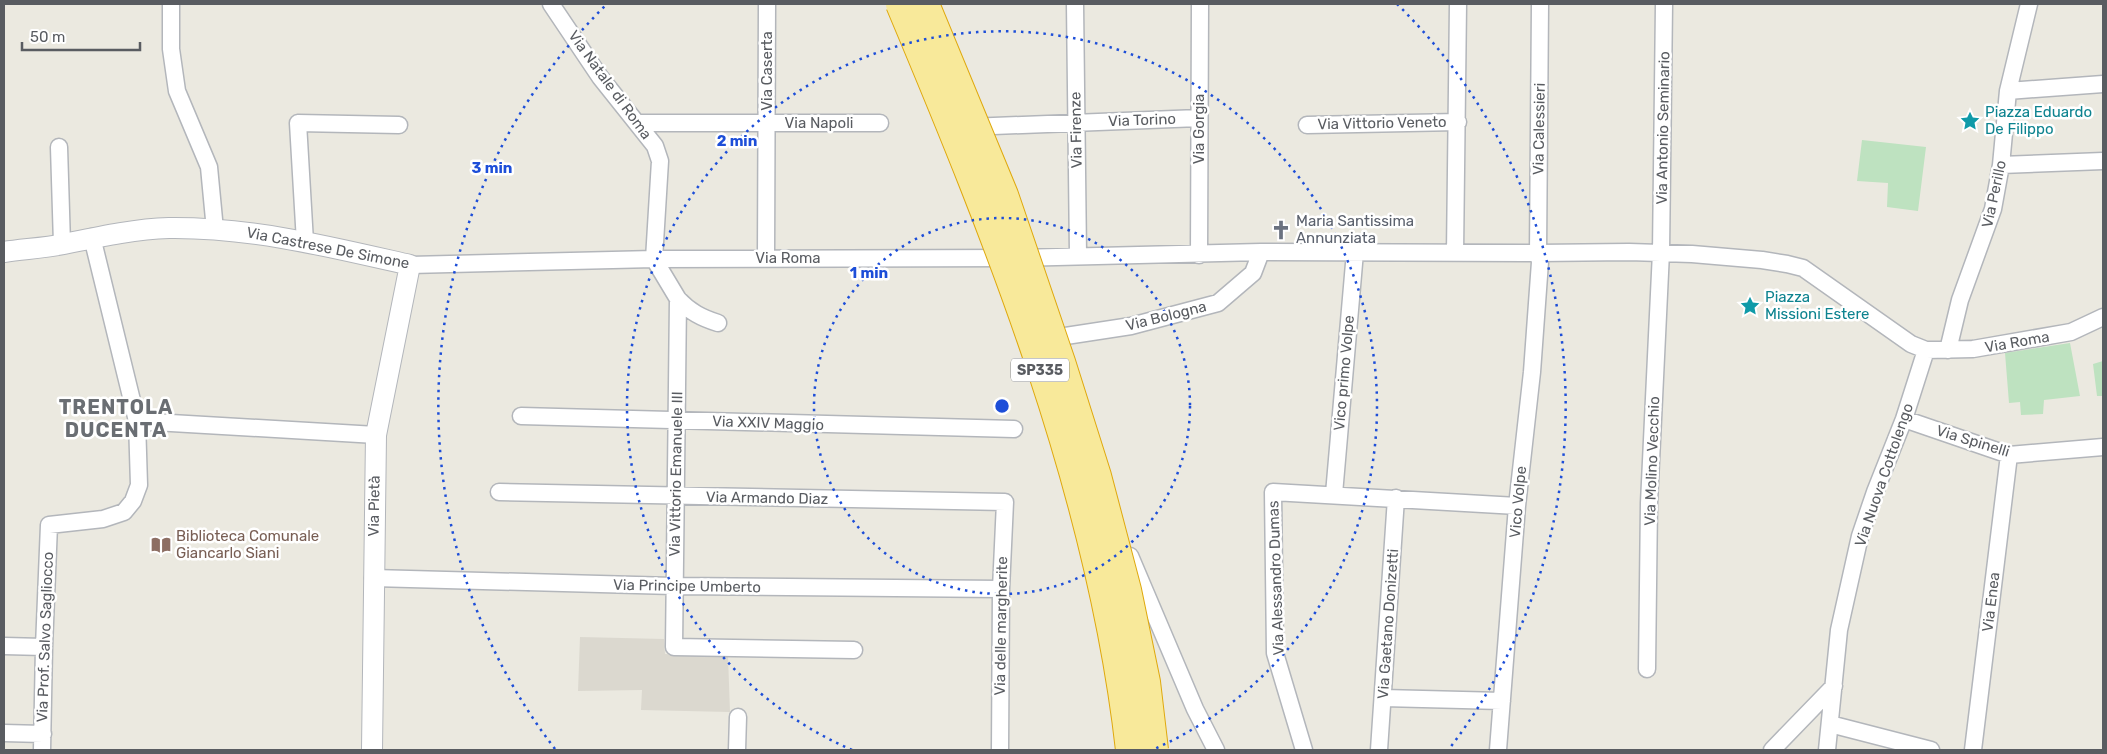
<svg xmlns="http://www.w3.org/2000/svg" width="2107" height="754" font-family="Rubik,sans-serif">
	<rect width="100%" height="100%" fill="#ebe9e0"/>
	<path fill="#dbd8cf" d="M580,637L664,639L665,654L728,656L730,712L641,710L642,690L578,691Z"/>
	<path fill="#bee2c0" d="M1862,140L1926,147L1918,211L1887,207L1888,183L1857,181Z
		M2070,343L2080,396L2044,400L2043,414L2021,415L2020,402L2009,403L2005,353Z
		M2103,361V396H2097L2093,364Z"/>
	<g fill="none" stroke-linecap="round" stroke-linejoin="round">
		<defs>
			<path id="minor" d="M171,4V49L177,91L209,167L215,230
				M551,4L600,77L655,146L660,161L654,259
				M1075,4L1078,255
				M2008,91L2103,84
				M638,123H880
				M1307,125L1458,122
				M969,127L1199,118
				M59,147L62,244
				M2001,165L2103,161
				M305,242L298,123L399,125
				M1455,253L1458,4
				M1199,255L1200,4
				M766,258L767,4
				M654,259L678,299L674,647L854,650
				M410,265L654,259L1015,258L1261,252L1538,253L1629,252L1692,254L1762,260L1787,264L1803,268L1911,344L1926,350L1973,349L2071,332L2103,317
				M678,299C690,312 702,318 718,323
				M1046,339L1131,326L1218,303L1253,273L1261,252
				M1948,350L1960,300L1993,209L2001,165L2008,91L2029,4
				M521,416L1014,429
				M1904,419L2009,455L2103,447
				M137,421L376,435
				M499,492L1005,502L1001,589L1000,750
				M1334,494L1355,252
				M1130,556L1195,709L1216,750
				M373,578L673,586L1001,589
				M4,646L44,647
				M1647,669L1649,503L1661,252L1664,4
				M1383,698L1502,701
				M1830,724L1931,750
				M4,733L43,734
				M42,750L44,647L49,525L103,519L124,512L133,501L139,485L137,421L92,237
				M737,750L738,717
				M1304,750L1275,653L1273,492L1517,506
				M1379,750L1396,498
				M1498,750L1517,506L1532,372L1540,262L1538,253L1540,4
				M1772,750L1834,686
				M1827,750L1839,630L1860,536L1875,492L1904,419L1926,350
				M1973,750L2009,455"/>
			<path id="tertiary" d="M4,252C24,249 44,248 64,244C98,237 134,229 169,228C251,227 331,247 410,265L376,435L372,750"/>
		</defs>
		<use href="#minor" stroke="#b3b6bb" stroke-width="19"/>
		<use href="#tertiary" stroke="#b3b6bb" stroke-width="22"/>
		<use href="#minor" stroke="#fff" stroke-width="16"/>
		<use href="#tertiary" stroke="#fff" stroke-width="20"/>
		<defs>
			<path id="trunk-bridge" d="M900,4C1000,242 1101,492 1130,750
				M925,4L1004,195L1061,362L1097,476L1127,590L1146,682L1154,750"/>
		</defs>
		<use href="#trunk-bridge" stroke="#dfa80d" stroke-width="30" stroke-linecap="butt"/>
		<use href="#trunk-bridge" stroke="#f8e99a" stroke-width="28"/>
	</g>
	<g fill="none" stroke="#1d4ed8" stroke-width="2.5" stroke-dasharray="2.5 5">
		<circle cx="1002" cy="406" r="188"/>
		<path d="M852 750A375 375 0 1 1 1152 750"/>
		<path d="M555 749A563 563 0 0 1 607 4M1397 4A563 563 0 0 1 1449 749"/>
	</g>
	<defs>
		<symbol id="sight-bare" viewBox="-9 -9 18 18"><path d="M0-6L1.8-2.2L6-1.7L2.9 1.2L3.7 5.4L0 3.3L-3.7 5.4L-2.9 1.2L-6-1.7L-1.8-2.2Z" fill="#0f9aa8" stroke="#fff" stroke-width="2.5" paint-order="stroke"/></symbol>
		<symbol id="church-bare" viewBox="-9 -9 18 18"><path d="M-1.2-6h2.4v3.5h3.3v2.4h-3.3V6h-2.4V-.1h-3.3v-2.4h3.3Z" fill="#6b7280" stroke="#fff" stroke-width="2.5" paint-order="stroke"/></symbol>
		<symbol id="library-bare" viewBox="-9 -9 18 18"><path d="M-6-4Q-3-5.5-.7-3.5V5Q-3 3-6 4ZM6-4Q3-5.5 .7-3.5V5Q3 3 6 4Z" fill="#8d6e63" stroke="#fff" stroke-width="2.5" paint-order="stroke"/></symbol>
	</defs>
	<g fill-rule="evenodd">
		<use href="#sight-bare" x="1956" y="107" width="28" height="28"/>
		<use href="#church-bare" x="1267" y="216" width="28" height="28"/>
		<use href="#sight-bare" x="1736" y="292" width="28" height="28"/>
		<use href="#library-bare" x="147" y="531" width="28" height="28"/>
	</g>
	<g text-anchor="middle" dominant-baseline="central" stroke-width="5" stroke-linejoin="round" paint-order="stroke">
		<rect fill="#fff" stroke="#8b8d90" stroke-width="1" x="1011" y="358.5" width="58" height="23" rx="4"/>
		<g font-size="14" font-weight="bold" fill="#595c61">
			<text x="1040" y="370">SP335</text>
		</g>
		<g font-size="15" fill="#595c61" stroke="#fff">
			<text transform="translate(767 71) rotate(-90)">Via Caserta</text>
			<text transform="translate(610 85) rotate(54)">Via Natale di Roma</text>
			<text transform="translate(1142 120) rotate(-2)">Via Torino</text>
			<text x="819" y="123">Via Napoli</text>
			<text transform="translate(1382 123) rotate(-1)">Via Vittorio Veneto</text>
			<text transform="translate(1663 128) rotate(-89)">Via Antonio Seminario</text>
			<text transform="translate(1199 129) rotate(-90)">Via Gorgia</text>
			<text transform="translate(1539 129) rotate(-89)">Via Calessieri</text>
			<text transform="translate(1076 130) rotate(-91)">Via Firenze</text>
			<text transform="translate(1994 194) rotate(-78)">Via Perillo</text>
			<text transform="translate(328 248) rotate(11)">Via Castrese De Simone</text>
			<text x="788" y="258">Via Roma</text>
			<text transform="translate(1166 316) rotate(-14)">Via Bologna</text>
			<text transform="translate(2017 342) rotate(-10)">Via Roma</text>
			<text transform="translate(1344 373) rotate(-85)">Vico primo Volpe</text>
			<text transform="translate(768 423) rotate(2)">Via XXIV Maggio</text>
			<text transform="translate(1973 441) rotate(17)">Via Spinelli</text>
			<text transform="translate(1652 461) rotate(-88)">Via Molino Vecchio</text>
			<text transform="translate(676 474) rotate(-89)">Via Vittorio Emanuele III</text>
			<text transform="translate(1884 475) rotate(-71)">Via Nuova Cottolengo</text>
			<text transform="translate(767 498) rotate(1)">Via Armando Diaz</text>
			<text transform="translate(1518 502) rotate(-85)">Vico Volpe</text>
			<text transform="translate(374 506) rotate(-89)">Via Pietà</text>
			<text transform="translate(1276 578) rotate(-92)">Via Alessandro Dumas</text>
			<text transform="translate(687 586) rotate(1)">Via Principe Umberto</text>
			<text transform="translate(1991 602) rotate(-83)">Via Enea</text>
			<text transform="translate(1388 624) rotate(-86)">Via Gaetano Donizetti</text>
			<text transform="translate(1001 626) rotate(-89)">Via delle margherite</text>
			<text transform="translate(45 637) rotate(-88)">Via Prof. Salvo Sagliocco</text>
		</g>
		<g font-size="15" fill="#0d838f" stroke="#fff" text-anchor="start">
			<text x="1985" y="112">Piazza Eduardo<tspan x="1985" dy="17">De Filippo</tspan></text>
			<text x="1765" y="297">Piazza<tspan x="1765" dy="17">Missioni Estere</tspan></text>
		</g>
		<g font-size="15" fill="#5b616d" stroke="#fff" text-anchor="start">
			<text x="1296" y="221">Maria Santissima<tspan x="1296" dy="17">Annunziata</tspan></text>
		</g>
		<g font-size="15" fill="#785e54" stroke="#fff" text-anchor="start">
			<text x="176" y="536">Biblioteca Comunale<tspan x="176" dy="17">Giancarlo Siani</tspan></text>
		</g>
		<g font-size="20" font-weight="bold" letter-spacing="1" fill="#6a6e73" stroke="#fff">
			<text x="116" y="407">TRENTOLA<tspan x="116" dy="23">DUCENTA</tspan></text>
		</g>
	</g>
	<circle cx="1002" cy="406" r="8" fill="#1d4ed8" stroke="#fff" stroke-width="2.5"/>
	<g font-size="15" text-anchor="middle" font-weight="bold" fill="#1d4ed8" stroke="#fff" stroke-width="5" stroke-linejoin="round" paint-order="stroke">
		<text x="737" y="146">2 min</text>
		<text x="492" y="173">3 min</text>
		<text x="869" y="278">1 min</text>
	</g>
	<rect width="2107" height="754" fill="none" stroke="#595c61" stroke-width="10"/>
	<path d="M22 42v8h118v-8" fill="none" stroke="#595c61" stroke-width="2.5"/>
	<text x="30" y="42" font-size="15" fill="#595c61" stroke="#ffffff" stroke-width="4" paint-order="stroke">50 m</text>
</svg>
